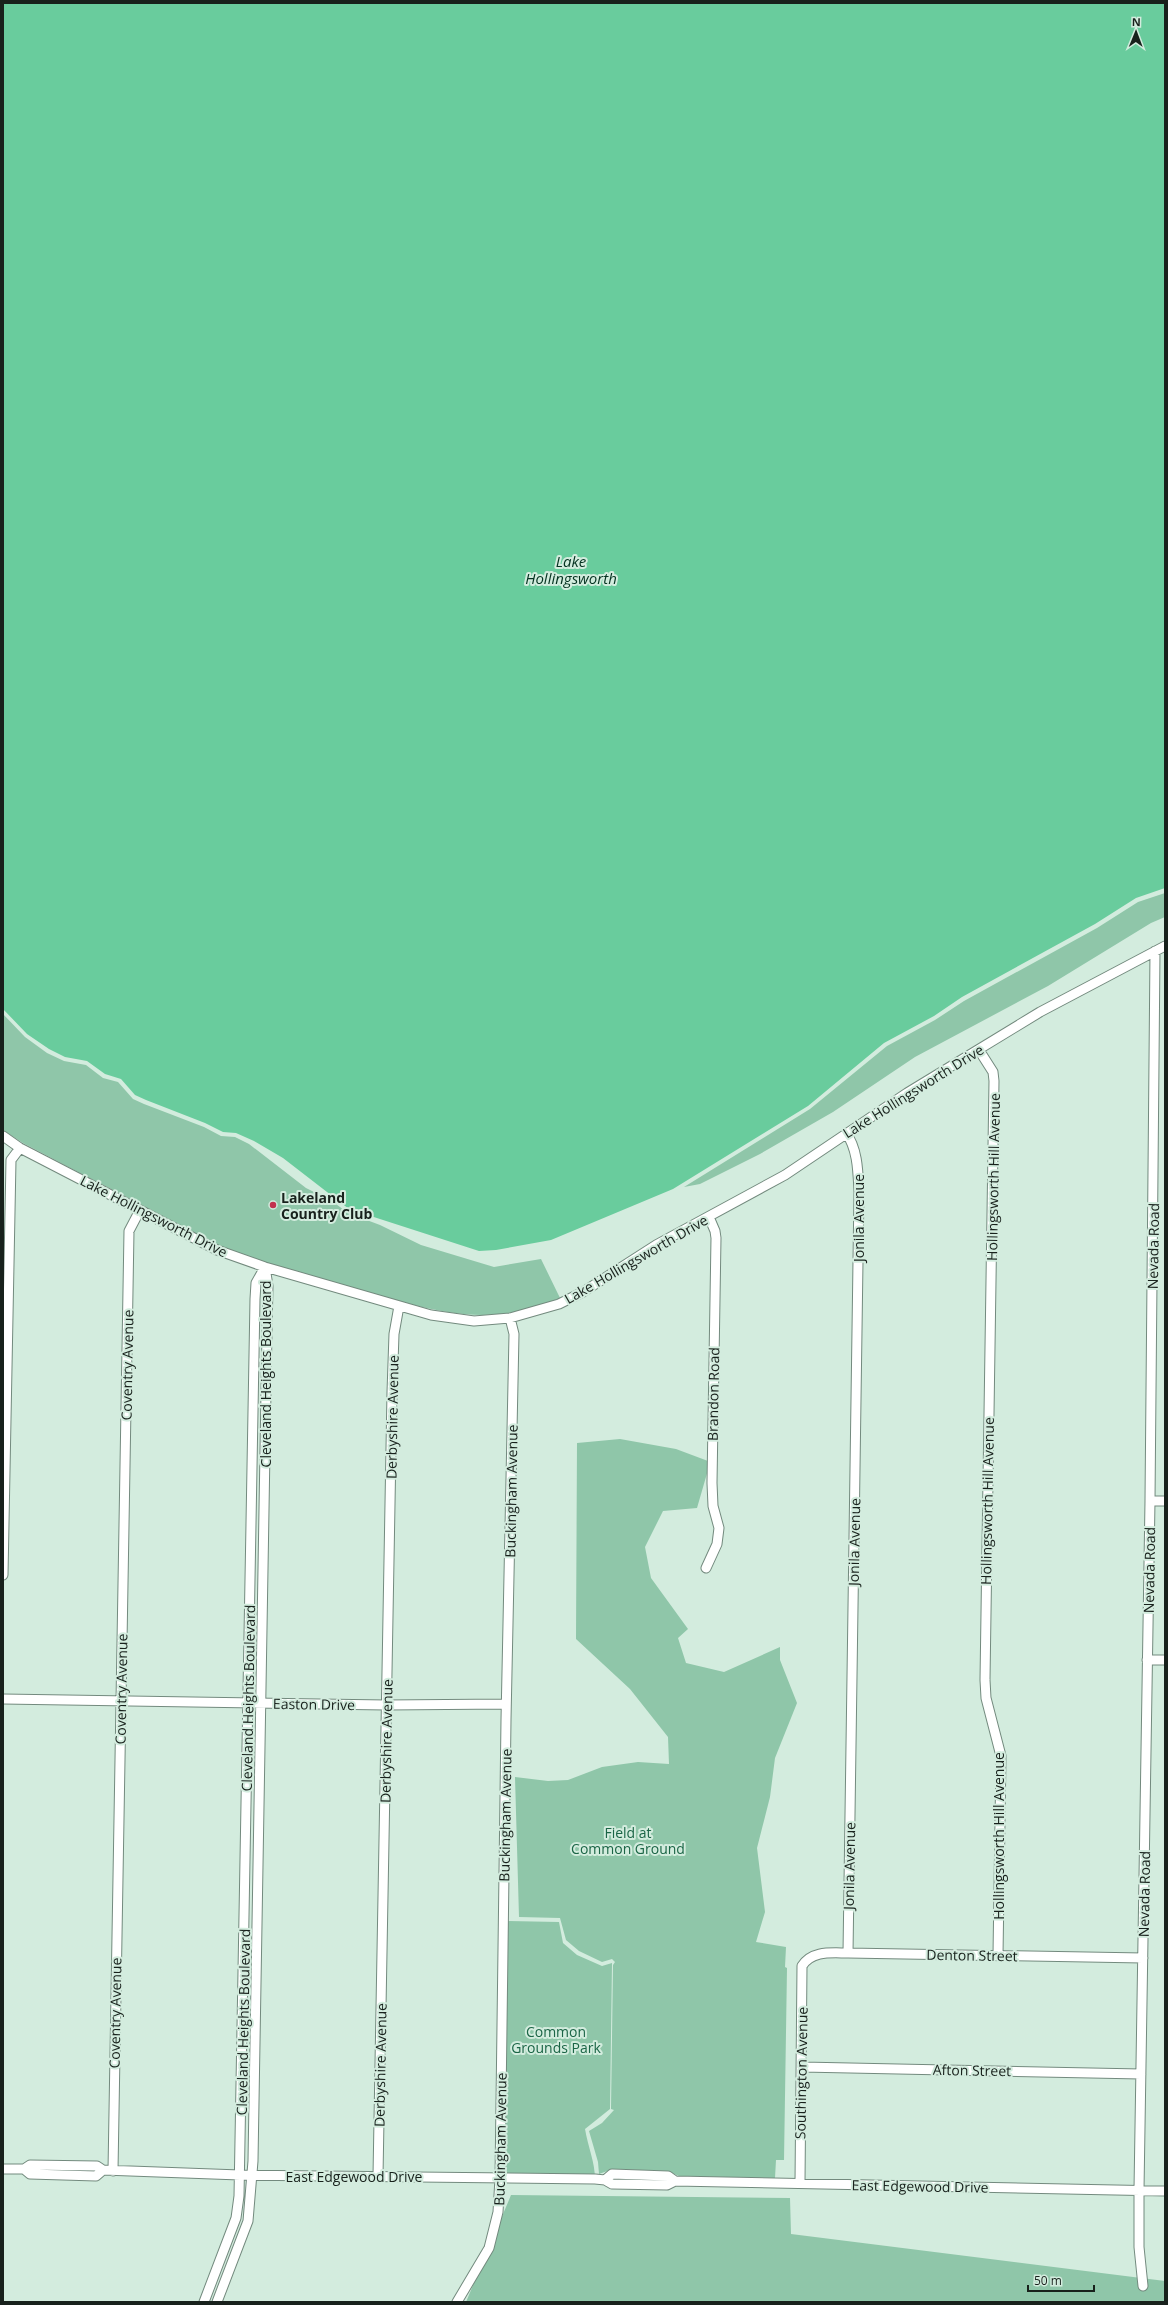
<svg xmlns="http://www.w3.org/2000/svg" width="1168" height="2305" font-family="'Open Sans',sans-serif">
	<rect width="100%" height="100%" fill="#d3ecde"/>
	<path fill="#8fc6a9" d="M1165,893V917L1151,923L1048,986L915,1057L833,1112L760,1154L700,1184L684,1187L810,1109L887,1046L935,1020L964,1001L1097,928L1138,902Z
		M3,1014L25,1037L47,1053L64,1061L86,1065L103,1078L118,1082L133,1099L144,1104L204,1127L221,1136L235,1137L249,1144L306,1188L332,1201L348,1213L380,1225L421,1245L494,1267L541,1259L560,1298C484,1331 428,1309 354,1288C308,1274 261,1264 218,1245C191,1233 166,1218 140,1204C102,1184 62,1164 23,1143L3,1130Z
		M620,1439L676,1449L708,1461V1470L697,1508L663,1511L645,1547L651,1578L688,1629L678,1638L686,1663L724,1672L780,1647V1660L797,1703L775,1758L770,1797L757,1848L765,1912L756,1942L786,1947L785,1967L787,1968L784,2160H776L775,2178L679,2176L668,2171L613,2169L599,2174L598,2162L589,2131L602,2123L614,2110L611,2109L613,1965L615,1962L612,1959L602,1962L579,1951L566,1940L560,1918L519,1917L515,1777L548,1781L568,1780L602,1767L638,1762L669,1764L668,1737L630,1689L576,1639L577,1443Z
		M503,1921L559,1922L563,1943L577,1955L602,1966L612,1963L610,2109L585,2129C588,2147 595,2162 595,2179L500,2178Z
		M511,2195L790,2198L791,2234L1165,2281V2302H466Z"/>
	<path fill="#69cc9d" d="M3,3H1165V888L1136,898L1095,924L962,997L934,1016L884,1043L808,1106L673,1189L551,1240L496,1250L479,1251L349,1209L283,1158L254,1141L236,1133L223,1132L205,1123L146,1100L135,1095L121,1079L105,1074L87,1061L65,1057L49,1049L27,1034L3,1009Z"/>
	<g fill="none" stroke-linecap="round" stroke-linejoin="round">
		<defs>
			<path id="minor" d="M979,1050L993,1072L994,1081L985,1680L986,1698L1001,1756L998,1955
				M846,1133C858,1149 858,1173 859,1192L848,1953
				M3,1136L20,1148L217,1250L265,1267L431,1315L474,1321L510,1318L559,1304L583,1292L656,1245L785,1175L907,1093L1040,1012L1165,946
				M1150,1501H1165
				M706,1568L717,1544L719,1528L713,1506L712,1483L716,1238L715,1231L709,1217
				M3,1575L11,1160L20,1148
				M1147,1660H1165
				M3,1699L386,1705L506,1704
				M802,2067L1141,2074
				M3,2169H24L30,2165L97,2166L103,2170L240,2175L595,2179L605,2180L612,2184L667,2185L675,2181L1165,2191
				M24,2169L30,2174L96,2176L103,2170
				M113,2171L129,1231L140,1210
				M378,2176L392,1392L394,1334L399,1306
				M605,2180L612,2174L668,2176L675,2181
				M800,2183L802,1966C812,1950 832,1953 848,1953L1143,1958
				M1143,2286L1139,2247V2190L1150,1501L1155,951
				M204,2302L236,2218L239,2196L255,1299L256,1283L265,1267
				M217,2302L248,2221L253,2161L267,1332L268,1286L265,1267
				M457,2302L489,2248L498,2212L500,2178L506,1720L514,1334L510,1318"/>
		</defs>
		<use href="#minor" stroke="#738a7e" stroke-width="11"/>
		<use href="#minor" stroke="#fff" stroke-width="9"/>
	</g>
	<circle fill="#c2324f" stroke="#d3ecde" stroke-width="1.5" cx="273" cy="1205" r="4"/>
	<g text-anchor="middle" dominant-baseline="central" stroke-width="4" stroke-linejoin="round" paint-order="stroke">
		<g font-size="14" fill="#18211c" stroke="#d3ecde">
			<text transform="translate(913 1091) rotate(-32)">Lake Hollingsworth Drive</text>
			<text transform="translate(993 1177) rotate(-89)">Hollingsworth Hill Avenue</text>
			<text transform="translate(154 1216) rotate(27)">Lake Hollingsworth Drive</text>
			<text transform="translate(858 1218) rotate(-90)">Jonila Avenue</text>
			<text transform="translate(1153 1246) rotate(-89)">Nevada Road</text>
			<text transform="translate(636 1259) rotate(-30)">Lake Hollingsworth Drive</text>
			<text transform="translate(127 1365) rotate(-89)">Coventry Avenue</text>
			<text transform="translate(265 1374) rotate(-90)">Cleveland Heights Boulevard</text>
			<text transform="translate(713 1394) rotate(-89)">Brandon Road</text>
			<text transform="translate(392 1417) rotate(-89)">Derbyshire Avenue</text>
			<text transform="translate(511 1491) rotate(-89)">Buckingham Avenue</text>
			<text transform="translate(987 1501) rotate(-89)">Hollingsworth Hill Avenue</text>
			<text transform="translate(854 1542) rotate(-89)">Jonila Avenue</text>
			<text transform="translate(1149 1570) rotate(-89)">Nevada Road</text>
			<text transform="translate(121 1689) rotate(-89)">Coventry Avenue</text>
			<text transform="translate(248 1698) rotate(-89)">Cleveland Heights Boulevard</text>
			<text transform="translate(314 1704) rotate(1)">Easton Drive</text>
			<text transform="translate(386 1741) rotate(-89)">Derbyshire Avenue</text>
			<text transform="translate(505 1815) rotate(-89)">Buckingham Avenue</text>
			<text transform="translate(998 1836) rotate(-90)">Hollingsworth Hill Avenue</text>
			<text transform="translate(849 1866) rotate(-89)">Jonila Avenue</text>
			<text transform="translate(1144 1894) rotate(-89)">Nevada Road</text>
			<text transform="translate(972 1955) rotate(1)">Denton Street</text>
			<text transform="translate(115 2013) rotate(-89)">Coventry Avenue</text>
			<text transform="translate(243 2022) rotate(-89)">Cleveland Heights Boulevard</text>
			<text transform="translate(380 2065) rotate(-89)">Derbyshire Avenue</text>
			<text transform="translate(972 2070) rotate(1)">Afton Street</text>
			<text transform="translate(801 2073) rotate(-89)">Southington Avenue</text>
			<text transform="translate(500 2139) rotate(-89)">Buckingham Avenue</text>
			<text x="354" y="2176">East Edgewood Drive</text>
			<text transform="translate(920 2186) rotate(1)">East Edgewood Drive</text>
		</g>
		<g font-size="14" font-weight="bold" fill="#18211c" stroke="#d3ecde" text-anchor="start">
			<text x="281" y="1197">Lakeland<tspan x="281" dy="16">Country Club</tspan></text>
		</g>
		<g font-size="14" fill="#1b6546" stroke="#d3ecde">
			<text x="628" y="1832">Field at<tspan x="628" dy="16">Common Ground</tspan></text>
			<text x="556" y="2031">Common<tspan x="556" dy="16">Grounds Park</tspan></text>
		</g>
		<g font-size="15" font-style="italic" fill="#043220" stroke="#d3ecde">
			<text x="571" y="561">Lake<tspan x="571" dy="17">Hollingsworth</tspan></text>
		</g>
	</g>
	<rect width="1168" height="2305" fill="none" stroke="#18211c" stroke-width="8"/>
	<g transform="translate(1136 32) rotate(1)" stroke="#d3ecde" stroke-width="3" paint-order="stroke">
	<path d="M0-3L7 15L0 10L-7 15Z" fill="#18211c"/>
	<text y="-6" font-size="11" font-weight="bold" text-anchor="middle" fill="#18211c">N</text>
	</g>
	<path d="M1028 2285v6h66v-6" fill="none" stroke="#18211c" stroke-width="2"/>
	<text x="1034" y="2285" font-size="12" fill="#18211c" stroke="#d3ecde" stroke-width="3" paint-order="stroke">50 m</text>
</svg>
